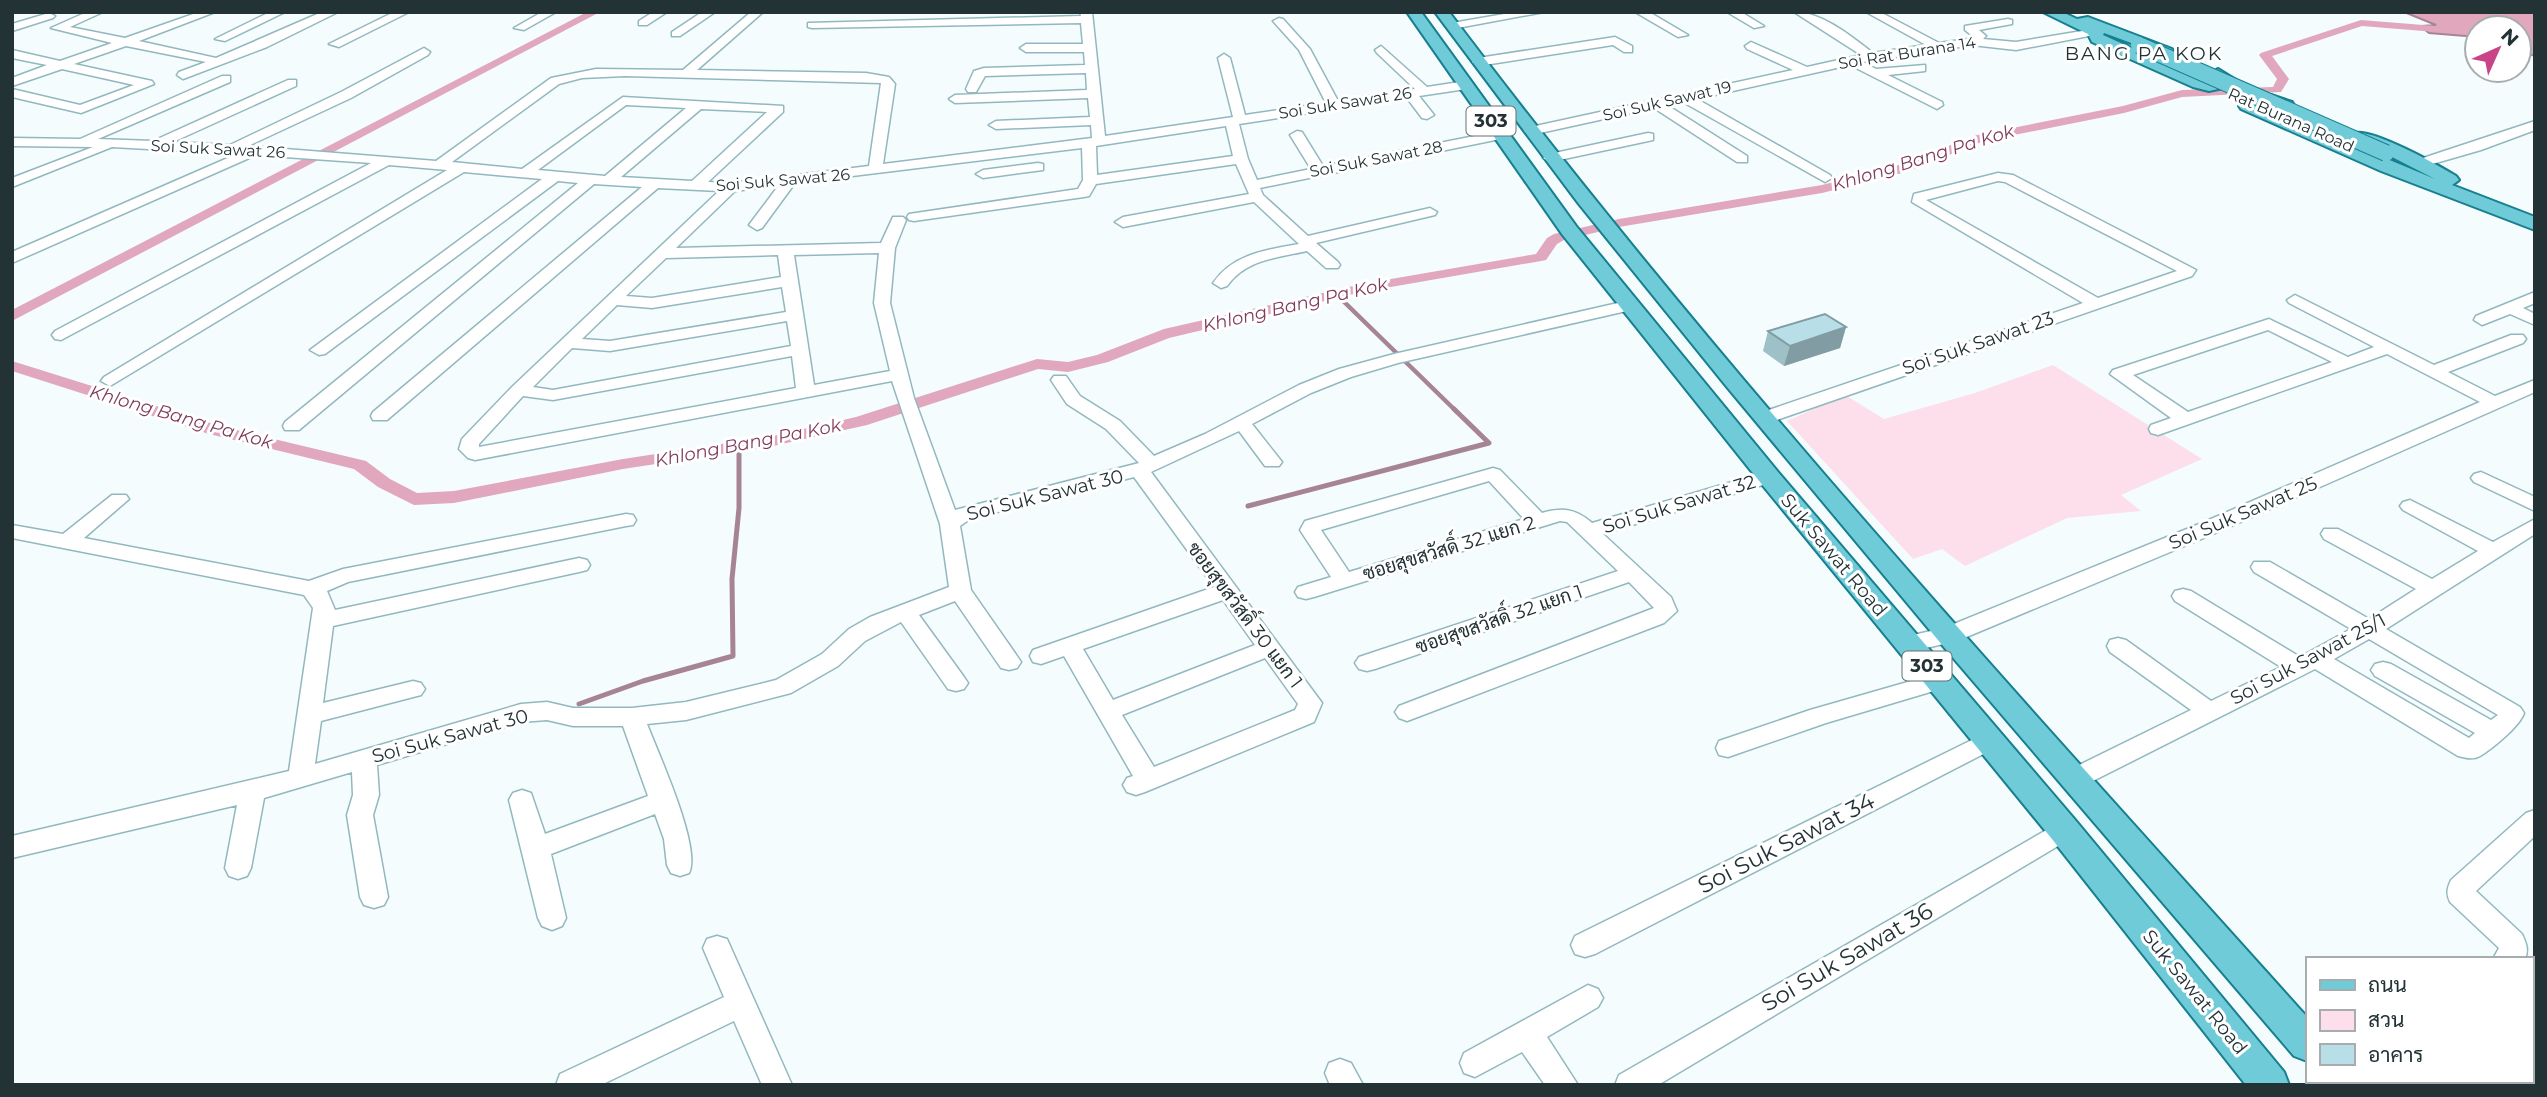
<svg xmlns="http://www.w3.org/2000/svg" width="2547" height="1097" font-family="Montserrat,Sarabun,sans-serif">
	<rect width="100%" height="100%" fill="#f4fcfd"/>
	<path fill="#fcdfea" d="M2053,365L2202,459L2121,495L2141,511L2067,518L1965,566L1942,549L1913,559L1787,421L1845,395L1884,419L1975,393Z"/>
	<path fill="#e0a7bd" stroke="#a78494" stroke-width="2" d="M2404,12H2535V56L2519,51V43L2523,42L2519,40V28H2477V37L2429,33L2420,26L2436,25Z"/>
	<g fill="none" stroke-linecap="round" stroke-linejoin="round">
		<path stroke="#a78494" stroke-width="4.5" d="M1336,294L1456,411"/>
		<path stroke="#a78494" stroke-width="5" d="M1248,506L1489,443L1454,409
			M579,704L643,681L733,656L732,579L739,508V447"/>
		<path fill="#e0a7bd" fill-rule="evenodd" d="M587,12H600L12,321V310Z
			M2361,20L2448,27L2453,30L2448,33L2362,26L2272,56L2289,79L2281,92L2182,97L2124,113L1984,141L1906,172L1822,193L1619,227L1564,240L1557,244L1546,260L1541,261L1362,292L1169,338L1108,362L1068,372L1038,369L867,425L773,446L623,469L454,503L414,505L378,487L354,469L209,434L12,371V361L220,426L366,461L390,479L417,493L454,491L623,459L773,436L856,417L1037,359L1068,362L1097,355L1164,329L1362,284L1536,254L1547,238L1554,234L1619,219L1822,185L1896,166L1977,135L2123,106L2182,90L2273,87L2277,79L2259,55L2261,53Z"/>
		<defs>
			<path id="minor" d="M87,12H103L70,27L125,38L199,12H215L139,41L216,58L322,12L336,13L267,47L183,79L177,75L179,72L206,62L126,46L74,64L152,81L154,84L81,113L12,97V89L80,105L134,85L62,69L12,86V78L47,65L12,58V50L60,61L112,43L51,28Z
				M270,12H285L225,41L215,39Z
				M394,12H409L339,47L329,44Z
				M542,12H556L524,30L514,28Z
				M653,12H667L647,25H639V21Z
				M702,12H715L680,36H672V32Z
				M751,12H763L697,70L866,73L889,77L895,84L883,164L1092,138L1091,125L996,129L989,125L996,121L1090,117L1088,98L955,103L949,99L955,95L1087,90L1086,73L985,76L976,92H968L966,89L974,71L984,68L1085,65L1084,52H1026L1020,48L1026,44H1083L1081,23L812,28L808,27V23L1081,16L1080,12H1092L1105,136L1233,117L1218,58L1224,54L1230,58L1245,115L1326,103L1299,50L1273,21L1279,18L1283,19L1310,49L1338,101L1415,89L1377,53L1375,50L1381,46L1427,87L1466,81L1472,85L1466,89L1419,96L1434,115L1427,119L1422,118L1407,98L1239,124L1248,159L1257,180L1311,169L1290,135L1297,131L1302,132L1323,166L1500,131L1507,135L1500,139L1260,188L1263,195L1308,236L1430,208L1437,212L1435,215L1316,243L1338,262L1340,265L1338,268H1326L1307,251C1277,258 1246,259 1227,286L1221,288L1213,283C1233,254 1265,250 1299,244L1254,202L1123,227L1115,222L1123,217L1249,194L1236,164L1096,184L1089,196L1084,197L914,221L909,220L907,217L909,214L1078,189L1083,180L1082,148L795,183L762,228L757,230L749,225L779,185L735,191L676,248L881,243L893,217H903L906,220L895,248L890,303L914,398L955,510L1139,463L1106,429L1067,404L1051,380L1054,376H1066L1080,396L1120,421L1154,456L1205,434L1299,385L1339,369L1394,354L1631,300L1639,305L1631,310L1398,363L1351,377L1311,393L1252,424L1282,462L1279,466H1265L1239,431L1151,472L1322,703L1314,722L1145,792L1136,795L1127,792L1123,785L1127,778L1133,776L1064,656L1041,664L1033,662L1030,656L1033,650L1214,587L1134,477L970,519L960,526L971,590L1017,656L1021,662L1017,668L1009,670L1001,668L955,601L919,615L964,677L968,683L964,689L956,691L948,689L901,622L865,641L838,666L791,693L686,720L647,724C658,753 702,848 689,873L680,876L671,873L667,865L664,839L655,814L551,854L566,918L562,926L552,930L542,926L538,918L509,800L513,793L522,790L531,793L545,834L648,796L623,726H573L547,720L521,722L377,765L379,795L373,815L388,897L384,905L374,908L364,905L360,897L347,815L353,795L352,772L264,798L251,868L247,876L238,879L229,876L225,868L237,805L12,858V836L289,771L313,608L304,595L12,538V525L63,534L112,495H126L129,499L84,538L309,581L343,569L626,514L633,515L636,520L633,525L626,526L348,582L327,591L335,610L579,558L587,560L590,565L587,570L579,572L333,626L323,703L413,681L421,683L425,689L421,695L321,721L315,764L521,704L547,702L573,708H632L686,702L776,680L822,654L849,629L870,617L949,587L940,524L892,381L475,460L468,458L459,449L462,439L513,386L719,191L658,188L387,420H373L371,416L373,412L642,187L594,184L299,430H285L283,426L285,422L578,183L558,181L325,354L319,355L310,350L542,179L464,172L110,386L101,381L104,377L447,170L389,165L61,340L55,339L52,335L55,331L371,163L256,155L12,263V252L237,154L112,147L12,187V178L93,147L12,146V138L80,139L222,76H230V82L98,139L153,141L288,80H296V86L173,142L230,145L341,92L424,48L430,52L428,55L351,98L248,146L436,161L551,78L596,69L683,70ZM625,76L881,83L869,166L731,183L708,182L783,112V106L623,97L522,169L452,162L559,84L582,78ZM626,105L686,108L605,176L538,170ZM701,109L767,112L692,181L621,177ZM1226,126L1233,156L1097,175L1096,146ZM879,253L874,303L890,371L814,385L794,255ZM778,255L781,277L652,298L626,296L666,258ZM782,287L786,312L610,341L582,339L617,305L652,308ZM787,321L791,346L553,390L533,387L572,348L610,351ZM792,356L796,388L479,447V444L523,396L553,400ZM1223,600L1255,645L1113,700L1083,649ZM1265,658L1298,704L1295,710L1154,767L1122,715Z
				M1516,12H1544L1452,29L1446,26L1452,23Z
				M1635,12H1649L1688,35L1678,37Z
				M1727,12H1741L1764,26L1754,28Z
				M1794,12C1822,12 1851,36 1873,53L1926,45L1866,12H1880L1939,43L1975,38L1965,30V26L2008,19L2012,20V24L1979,30L1986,36L1983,39L2016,42L2094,29L2100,32L2094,35L2016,50L1972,45L1863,62L1876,69L1925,65V71L1888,75L1942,102L1943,105L1937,109L1850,65L1697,99L1830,175L1832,178L1825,182L1683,102L1667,105L1747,156V162H1737L1654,108L1531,135L1524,131L1531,127L1793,70L1747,49L1745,46L1751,42L1807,67L1861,55Z
				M49,13L55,16L53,18L12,31V24Z
				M1615,37L1632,46V52H1624L1613,45L1478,66L1472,62L1478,58Z
				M2535,121V130L2481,150L2422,167L2415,163L2417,160Z
				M1648,133L1653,134V140L1550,162L1543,158L1550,154Z
				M1038,163L1043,164V170L983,178L976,174L983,170Z
				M1998,173L2013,175L2196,270L2192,276L1771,422H1757L1755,418L1757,414L2083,303L1912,202L1914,194ZM1998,181L2005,182L2177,271L2098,298L1926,200Z
				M2535,292V303L2523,308L2535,314V325L2510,314L2482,325L2474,320L2476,316Z
				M2295,295L2434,365L2511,335H2523L2526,339L2523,343L2448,372L2495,396L2535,380V392L2218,532L1957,641L1908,652L1900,650L1897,644L1900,638L1944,628L2204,522L2480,402L2387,354L2158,435L2151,433L2149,429L2151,425L2171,418L2110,374L2113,370L2269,319L2348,357L2374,347L2289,303L2287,300ZM2268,330L2332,362L2188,412L2133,375Z
				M1493,468L1500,470L1542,513C1563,507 1576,509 1592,523L1769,471L1776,473L1779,477L1776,481L1603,534L1671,597L1677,611L1664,623L1415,718L1407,721L1399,718L1395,712L1399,706L1654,608L1629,582L1375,669L1367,671L1359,669L1355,663L1359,657L1618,571L1567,522L1560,521L1314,597L1306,599L1298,597L1295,592L1298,587L1331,577L1300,530L1305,521ZM1489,481L1524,519L1349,572L1321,530Z
				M2481,472L2535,497V511L2474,482L2471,478L2474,474Z
				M2410,500L2493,542L2535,519V534L2386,629L2520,707L2524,713C2520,726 2492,749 2480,756C2473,760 2466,758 2458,756L2315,669L2083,786L2074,789L2065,786L2061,779L2065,772L2191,710L2110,652L2107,646L2110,640L2118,638L2126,640L2211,701L2281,667L2175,601L2172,596L2175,591L2183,589L2191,591L2300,657L2351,629L2254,572L2251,567L2254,562H2270L2369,619L2416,589L2324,539L2321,534L2324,529H2338L2432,579L2478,551L2403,510L2400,506L2403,502ZM2369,639L2498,715L2491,720L2391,664L2383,662L2375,664L2371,670L2375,676L2475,733L2469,738L2334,659Z
				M1939,673L1947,675L1951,681L1947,687L1826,723L1728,757L1719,755L1716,748L1719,741L1810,710Z
				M1988,732L1997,735L2000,741L1997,747L1595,954L1585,957L1575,954L1571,945L1575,936Z
				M2535,810V836L2476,891L2522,934C2526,943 2529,949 2525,959H2493L2499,948L2450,902C2446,893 2447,889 2451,880L2526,813Z
				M2064,820L2073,823L2077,830L2073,837L1658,1085H1615L1619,1075Z
				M717,936L727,939L792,1085H762L734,1021L601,1085H556L560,1074L724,997L703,948L707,939Z
				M1588,985L1598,989L1603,998L1598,1007L1547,1037L1578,1085H1545L1522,1052L1475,1077L1464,1073L1460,1063L1464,1053Z
				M1340,1059L1351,1063L1363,1085H1330L1325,1073L1329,1063Z"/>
			<path id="major" d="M1407,12H1421L1576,226L1778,472L2076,821L2284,1072L2289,1085H2246L2052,839L1760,482L1562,234Z
				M1435,12H1449C1714,364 2013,690 2307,1017V1061L2294,1056L1943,646L1727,387L1579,204Z
				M2043,12H2062L2077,19L2088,17L2172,49L2174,52L2172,55L2167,56L2104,33L2103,35L2203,80H2217L2210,74L2218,69L2239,82L2237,85L2209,91L2193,87L2092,42L2088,34Z
				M2271,95L2292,102L2294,105L2286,110L2270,105L2263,107L2435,179L2353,137L2355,133C2374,129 2438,165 2456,176L2459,180L2452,185L2535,217V230L2381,171L2241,109L2239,106L2241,103Z
				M2321,1081H2361L2362,1085H2322Z"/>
		</defs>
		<use href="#minor" stroke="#92b8bf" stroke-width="3"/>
		<use href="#major" stroke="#177f8f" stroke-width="4"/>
		<use href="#minor" fill="#fff" fill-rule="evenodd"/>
		<use href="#major" fill="#70cbd9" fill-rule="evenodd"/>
		<defs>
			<path id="major-bridge" d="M2139,45L2386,153"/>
		</defs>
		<use href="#major-bridge" stroke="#177f8f" stroke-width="18" stroke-linecap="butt"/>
		<use href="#major-bridge" stroke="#70cbd9" stroke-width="16"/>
	</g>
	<path fill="#9ec0c7" d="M1846,327L1840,348L1784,366L1763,351L1768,331Z"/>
	<path fill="#819ca2" d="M1846,327L1840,348L1784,366L1790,346Z"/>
	<path fill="#b8dfe7" stroke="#819ca2" stroke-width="2" d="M1825,314L1846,327L1790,346L1768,331Z"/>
	<g text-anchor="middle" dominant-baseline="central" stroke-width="6" stroke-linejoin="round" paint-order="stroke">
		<g font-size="16" fill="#223235" stroke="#fff">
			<text transform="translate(1907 53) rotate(-9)">Soi Rat Burana 14</text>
			<text transform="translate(1667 101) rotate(-13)">Soi Suk Sawat 19</text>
			<text transform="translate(1345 103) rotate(-9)">Soi Suk Sawat 26</text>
			<text transform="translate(2291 120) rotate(24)">Rat Burana Road</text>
			<text transform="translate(218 149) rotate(3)">Soi Suk Sawat 26</text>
			<text transform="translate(1376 159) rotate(-11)">Soi Suk Sawat 28</text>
			<text transform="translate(783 180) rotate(-5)">Soi Suk Sawat 26</text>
		</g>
		<g fill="#fff" stroke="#647072" stroke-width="2">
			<rect x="1466.5" y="106.5" width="49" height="29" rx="5"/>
			<rect x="1902.5" y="651.5" width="49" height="29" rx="5"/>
		</g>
		<g font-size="18" font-weight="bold" fill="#223235">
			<text x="1491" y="121">303</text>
			<text x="1927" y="666">303</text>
		</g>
		<g font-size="18" font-style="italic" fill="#803b5a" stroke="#fff">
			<text transform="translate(1923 158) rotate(-17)">Khlong Bang Pa Kok</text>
			<text transform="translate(1295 305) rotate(-13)">Khlong Bang Pa Kok</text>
			<text transform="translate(181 417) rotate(16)">Khlong Bang Pa Kok</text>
			<text transform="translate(748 443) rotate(-11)">Khlong Bang Pa Kok</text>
		</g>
		<g font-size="19" letter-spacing="2" fill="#223235" stroke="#fff">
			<text x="2144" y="53">BANG PA KOK</text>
		</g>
		<g font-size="19" fill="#223235" stroke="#fff">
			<text transform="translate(1978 343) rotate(-19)">Soi Suk Sawat 23</text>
			<text transform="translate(1045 495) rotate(-14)">Soi Suk Sawat 30</text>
			<text transform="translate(1679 504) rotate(-17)">Soi Suk Sawat 32</text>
			<text transform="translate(2243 513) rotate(-23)">Soi Suk Sawat 25</text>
			<text transform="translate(1449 548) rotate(-17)">ซอยสุขสวัสดิ์ 32 แยก 2</text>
			<text transform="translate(1834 555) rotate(50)">Suk Sawat Road</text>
			<text transform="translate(1245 615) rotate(53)">ซอยสุขสวัสดิ์ 30 แยก 1</text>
			<text transform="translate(1499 619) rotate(-19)">ซอยสุขสวัสดิ์ 32 แยก 1</text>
			<text transform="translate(2308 659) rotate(-28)">Soi Suk Sawat 25/1</text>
			<text transform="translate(450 736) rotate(-15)">Soi Suk Sawat 30</text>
			<text transform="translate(2195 992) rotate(51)">Suk Sawat Road</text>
		</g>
		<g font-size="23" fill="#223235" stroke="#fff">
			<text transform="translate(1786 843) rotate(-27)">Soi Suk Sawat 34</text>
			<text transform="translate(1847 957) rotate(-30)">Soi Suk Sawat 36</text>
		</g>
	</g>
	<rect width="2547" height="1097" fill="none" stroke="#223235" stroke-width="28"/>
	<rect x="2306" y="957" width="228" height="126" fill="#ffffff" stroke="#a7adae" stroke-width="2"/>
	<rect x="2320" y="980" width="35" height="10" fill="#70cbd9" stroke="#a7adae" stroke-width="2"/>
	<text x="2368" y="992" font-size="21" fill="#223235">ถนน</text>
	<rect x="2320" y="1010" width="35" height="21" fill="#fcdfea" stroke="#a7adae" stroke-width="2"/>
	<text x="2368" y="1027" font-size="21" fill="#223235">สวน</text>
	<rect x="2320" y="1044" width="35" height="21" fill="#b8dfe7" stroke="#a7adae" stroke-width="2"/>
	<text x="2368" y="1062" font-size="21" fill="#223235">อาคาร</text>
	<g transform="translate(2498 49) rotate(45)"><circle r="33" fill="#ffffff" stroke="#a7adae" stroke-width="2"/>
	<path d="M0-5L12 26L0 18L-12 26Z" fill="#c94486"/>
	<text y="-10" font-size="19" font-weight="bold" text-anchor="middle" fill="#223235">N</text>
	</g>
</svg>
